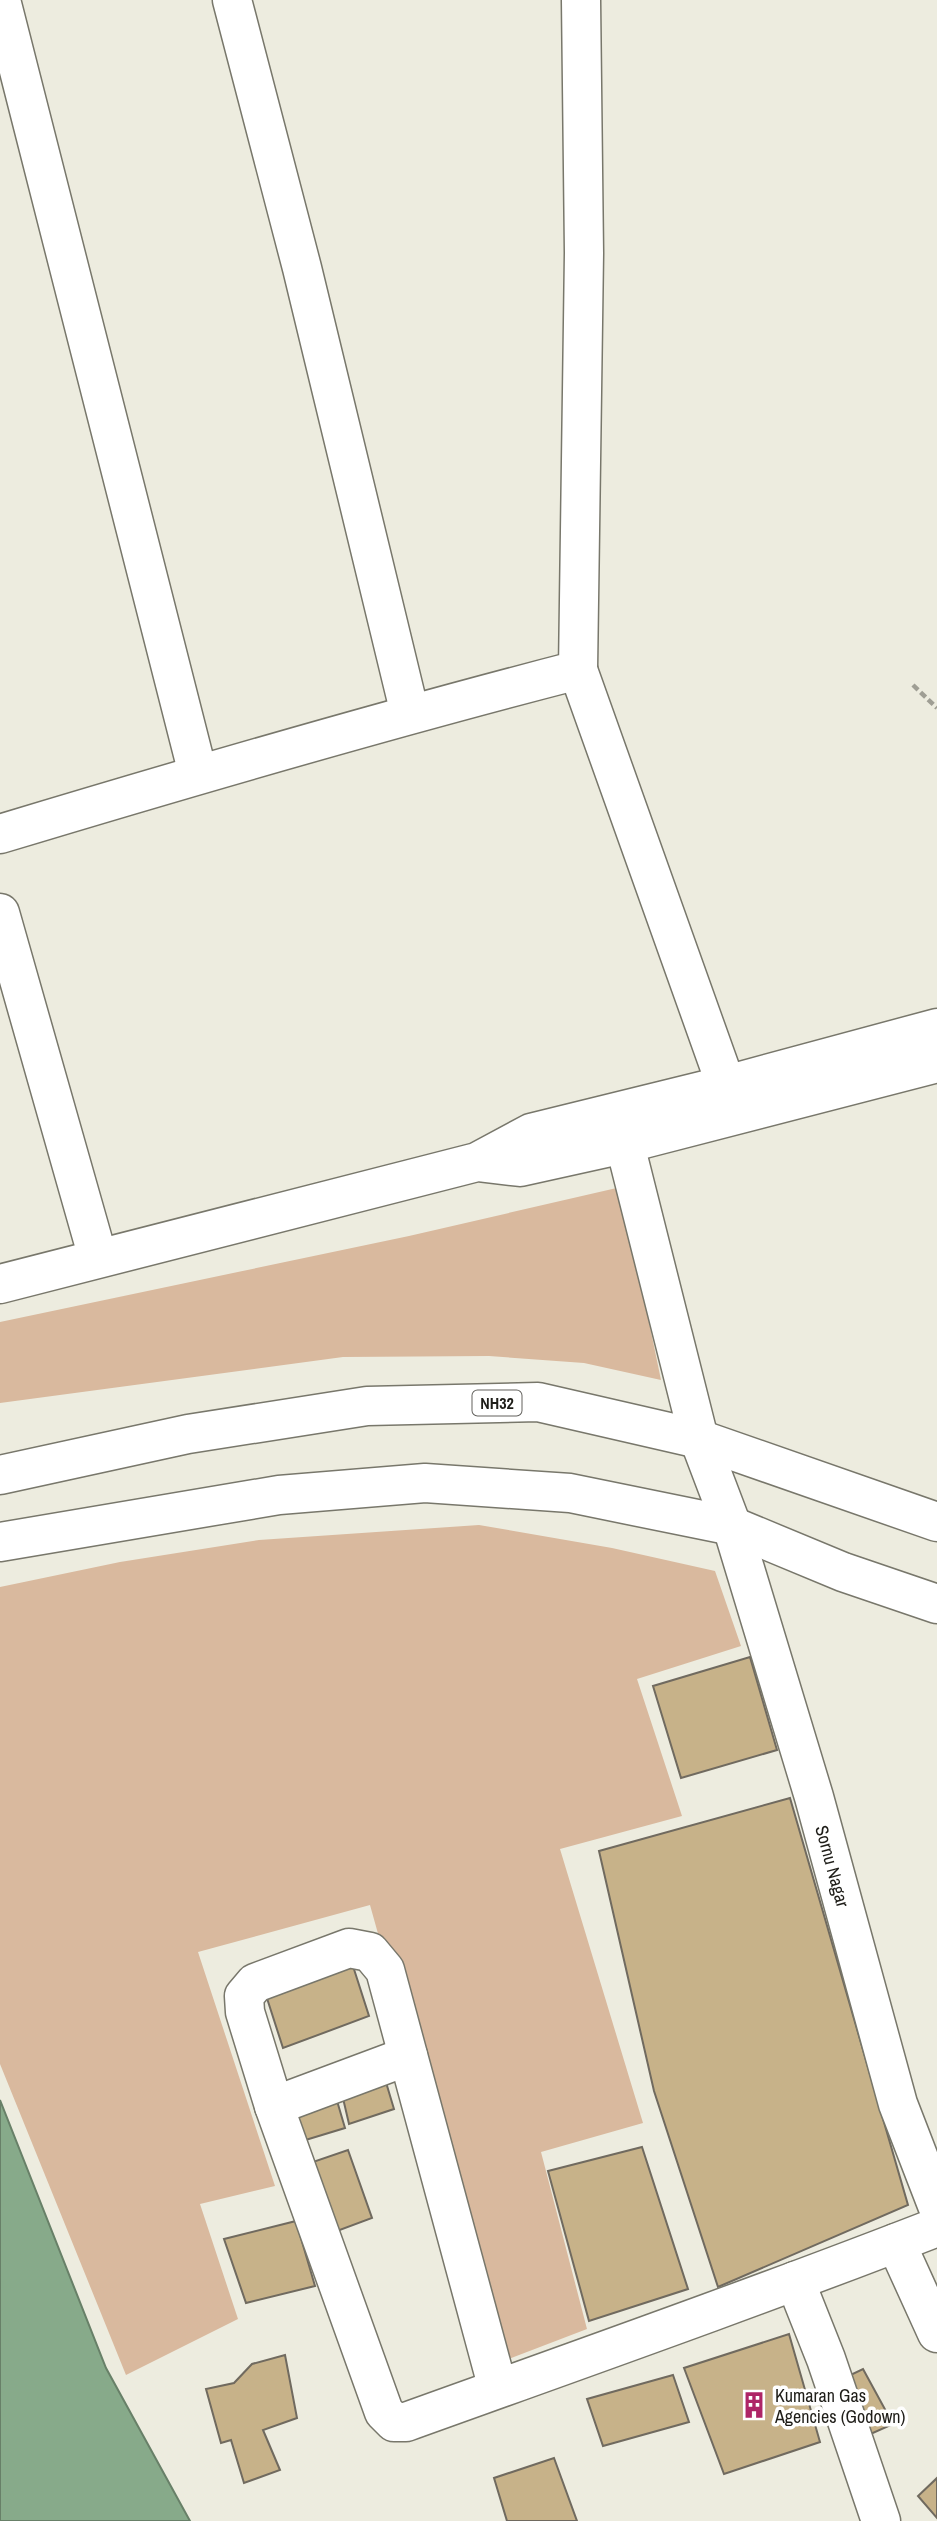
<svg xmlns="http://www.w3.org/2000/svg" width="937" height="2521" font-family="'Archivo Narrow',sans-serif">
	<rect width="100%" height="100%" fill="#edecdf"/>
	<path fill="#d9b99e" d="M621,1187L661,1380L584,1363L489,1356L343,1357L0,1403V1322L409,1236Z
		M479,1525L612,1548L715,1571L741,1646L637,1679L682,1816L560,1849L643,2123L541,2152L587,2329L498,2363L370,1905L198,1952L275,2186L200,2204L238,2319L126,2375L0,2064V1587L120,1562L259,1540Z"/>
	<path fill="#87aa8a" stroke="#688068" stroke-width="2" d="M0,2100L106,2368L190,2521H0Z"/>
	<path fill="#c7b289" stroke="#706a5f" stroke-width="2" d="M750,1657L777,1750L681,1778L653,1686Z
		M790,1798L908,2205L718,2287L654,2091L599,1851Z
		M352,1963L369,2016L283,2048L264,1989Z
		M385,2079L394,2109L349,2124L342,2094Z
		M335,2094L345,2128L299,2142L290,2108Z
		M642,2147L688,2289L589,2321L548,2171Z
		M348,2150L372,2218L329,2234L304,2165Z
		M296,2221L315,2286L246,2303L224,2239Z
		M789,2334L820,2442L724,2474L684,2368Z
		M285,2355L297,2418L263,2430L280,2470L244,2483L231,2440L221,2443L206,2389L234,2383L252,2364Z
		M863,2369L893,2424L864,2437L842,2379Z
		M673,2375L689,2422L603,2446L587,2399Z
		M554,2458L577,2521H507L494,2478Z
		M937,2478V2518L918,2496Z"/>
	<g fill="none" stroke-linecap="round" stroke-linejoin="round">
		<defs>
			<g id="minor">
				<path d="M1,0L198,774"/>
				<path d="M232,0L302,268L410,714"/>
				<path d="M578,670L726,1085"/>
				<path d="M0,834C192,776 384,720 578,670L584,253L581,0"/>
				<path d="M0,913L98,1258"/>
				<path id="s1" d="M617,1113L699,1439L732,1526L814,1797L898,2104L937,2205"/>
				<path d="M274,2106L408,2056"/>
				<path d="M896,2243L937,2333"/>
				<path d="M795,2281L826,2359L881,2521"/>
				<path d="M498,2389L385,1970L370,1952L349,1948L255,1983L244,1996L245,2012L274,2106L384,2412L394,2422H406C584,2358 762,2295 937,2227"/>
			</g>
			<path id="tertiary" d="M477,1162L520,1167L624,1144L937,1063
				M0,1284L477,1162L531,1133L726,1085L937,1028"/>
			<path id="trunk" d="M0,1475L188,1434L367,1406L538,1402L699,1439L937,1522
				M0,1542L279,1495L425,1483L570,1493L732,1526L843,1572L937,1604"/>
		</defs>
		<use href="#minor" stroke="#78776b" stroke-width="41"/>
		<use href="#tertiary" stroke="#78776b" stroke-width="41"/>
		<use href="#trunk" stroke="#78776b" stroke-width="41"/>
		<path stroke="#9f9e94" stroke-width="4.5" stroke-dasharray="7 3.5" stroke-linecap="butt" d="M913,685L937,708"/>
		<use href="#minor" stroke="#fff" stroke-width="38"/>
		<use href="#tertiary" stroke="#fff" stroke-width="38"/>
		<use href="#trunk" stroke="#fff" stroke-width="38"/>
	</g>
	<defs>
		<symbol id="building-bare" viewBox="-9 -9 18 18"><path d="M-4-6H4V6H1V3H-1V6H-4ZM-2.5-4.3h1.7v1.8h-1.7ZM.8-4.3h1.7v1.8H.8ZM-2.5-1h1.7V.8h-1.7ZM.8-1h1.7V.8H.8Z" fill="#ae2567" stroke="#fff" stroke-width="2.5" paint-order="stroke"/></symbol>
	</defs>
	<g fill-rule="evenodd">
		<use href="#building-bare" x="735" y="2386" width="38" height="38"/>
	</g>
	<g text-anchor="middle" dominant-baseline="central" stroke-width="7" stroke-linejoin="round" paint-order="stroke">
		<rect fill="#fff" stroke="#62615d" stroke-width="2" x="472.5" y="1390.5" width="49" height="25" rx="5"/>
		<g font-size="16" font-weight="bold" fill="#1e1d18">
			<text x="497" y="1403">NH32</text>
		</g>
		<g font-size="18" fill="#1e1d18" stroke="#fff">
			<text stroke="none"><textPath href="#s1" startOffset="784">Sornu Nagar</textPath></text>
		</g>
		<g font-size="18" fill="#1e1d18" stroke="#fff" text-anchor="start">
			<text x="775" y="2395">Kumaran Gas<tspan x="775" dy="21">Agencies (Godown)</tspan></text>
		</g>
	</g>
</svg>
